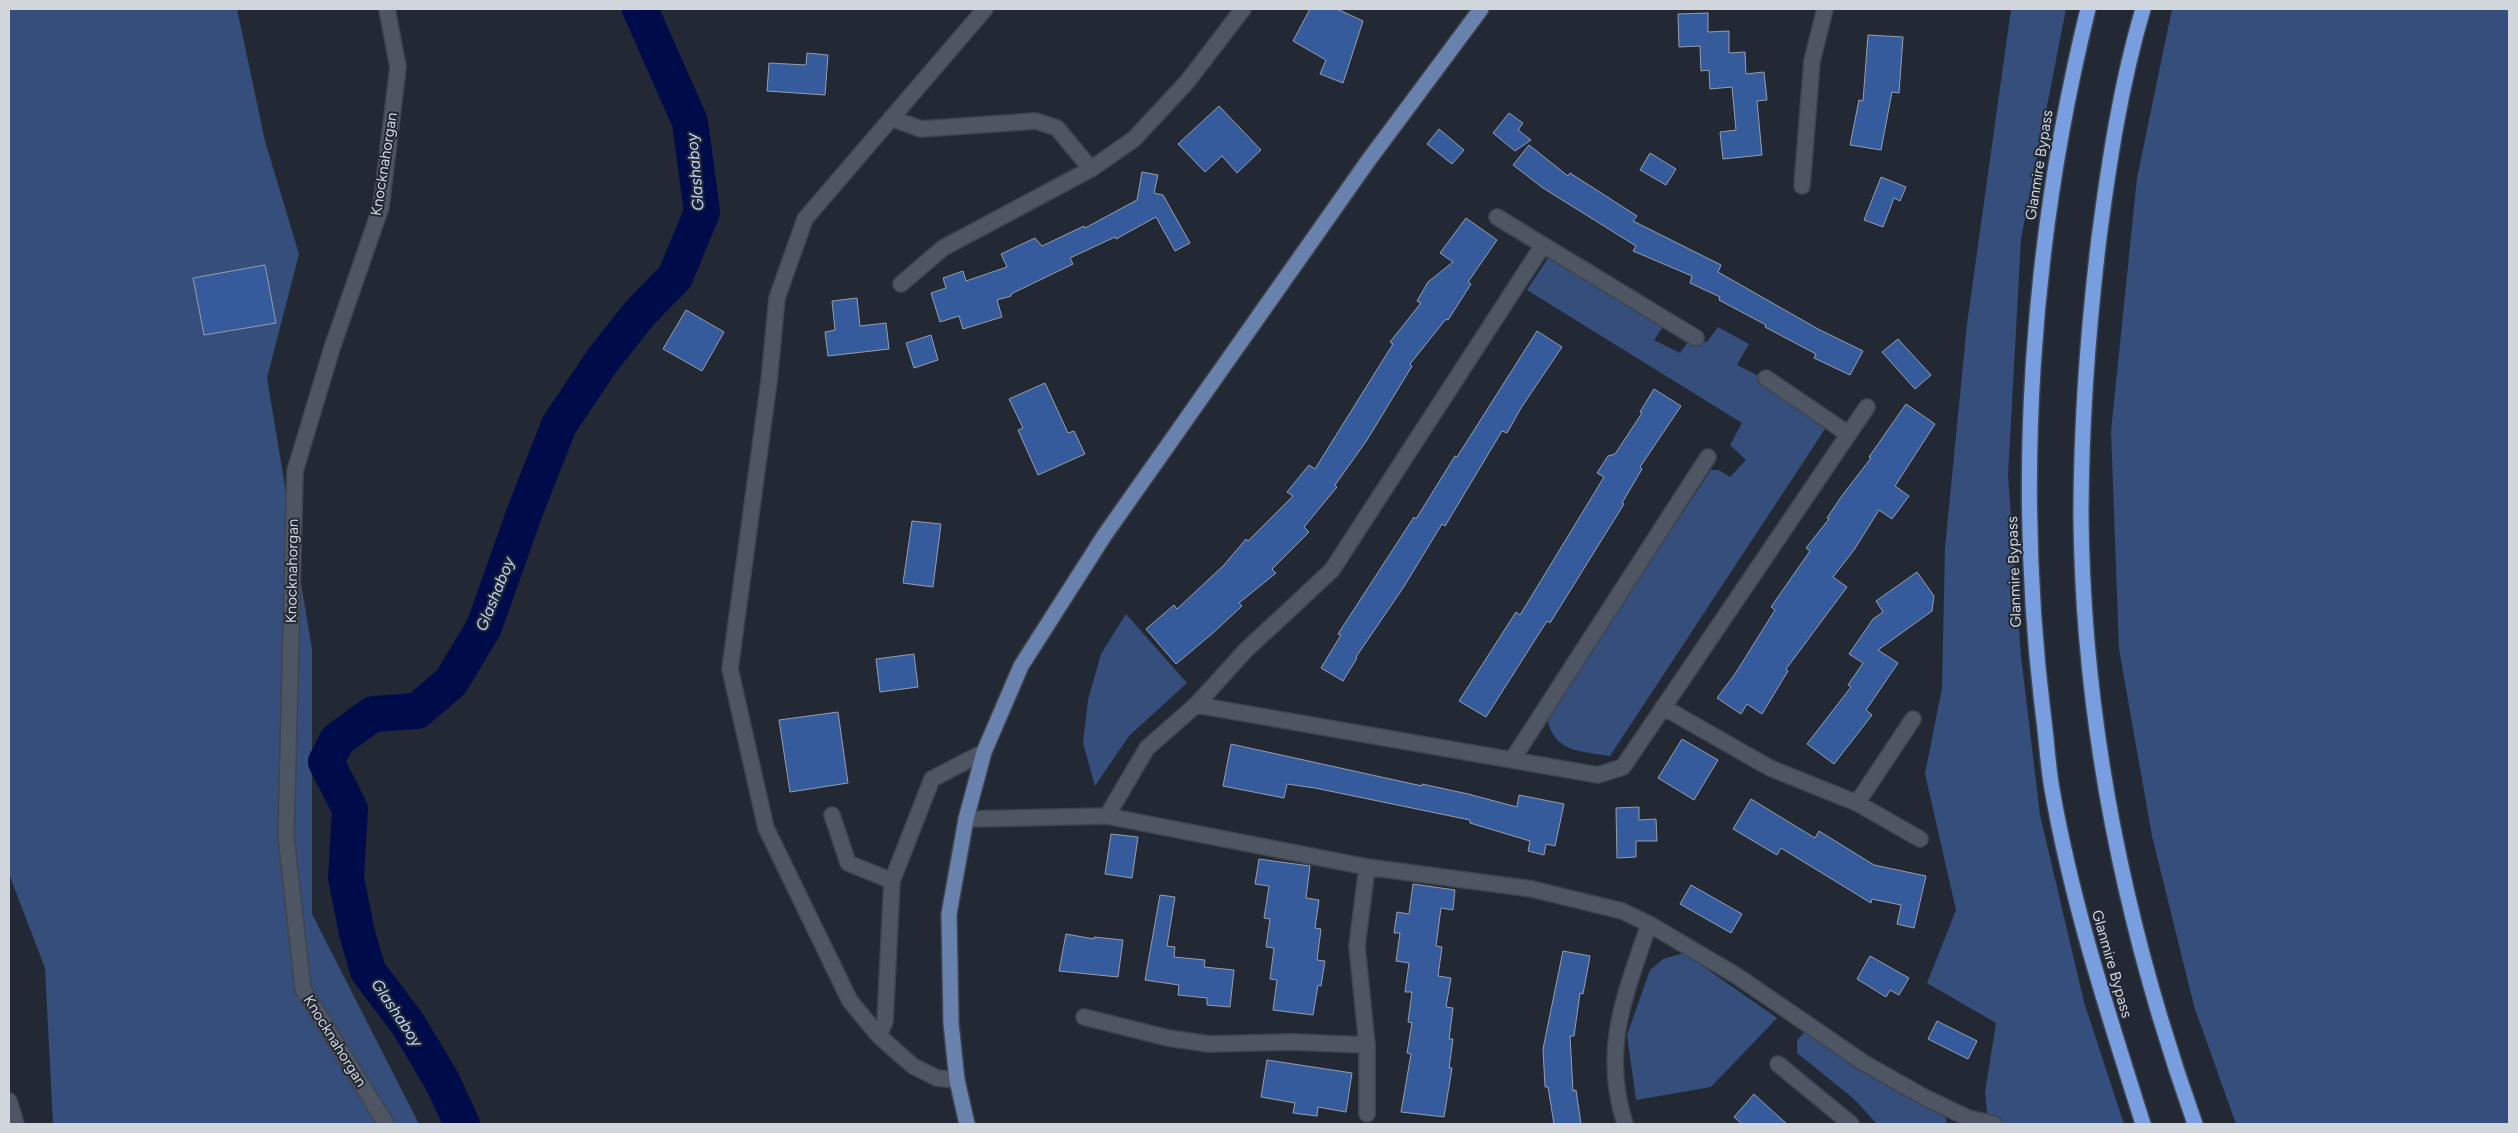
<svg xmlns="http://www.w3.org/2000/svg" width="2518" height="1133" font-family="Figtree,sans-serif">
	<rect width="100%" height="100%" fill="#232934"/>
	<path fill="#354e7b" d="M9,9H237L265,141L299,254L267,378L312,649V914L419,1124H53L45,968L9,874Z
		M2011,9H2066L2021,239L2008,475L2021,656L2040,815L2084,1002L2124,1124H1988L1985,1092L1996,1023L1927,983L1956,910L1925,774L1942,688L1945,547L1967,324Z
		M2172,9H2509V1124H2236L2194,1006L2152,836L2119,649L2111,431L2137,178Z
		M1550,255L1664,325L1654,340L1680,353L1690,339L1707,342L1718,327L1749,344L1737,365L1823,409L1827,426L1610,756C1581,751 1553,753 1547,717L1711,470H1719L1730,477L1746,460L1730,445L1742,423L1527,290Z
		M1126,614L1187,683L1129,736L1095,786L1083,743L1088,700L1101,654Z
		M1684,953L1777,1018L1711,1087L1636,1100L1627,1035L1650,970L1663,959Z
		M1804,1032L1886,1085L1945,1116L1947,1124H1877L1854,1099L1797,1053V1041Z"/>
	<g fill="none" stroke-linecap="round" stroke-linejoin="round">
		<path stroke="#000c49" stroke-width="36" d="M462,1124L442,1081L408,1024L368,971L357,933L346,878L350,809L326,762L337,740L373,714L417,711L451,682L484,627L524,514L559,425L602,361L639,314L675,277L702,212L690,122L640,9"/>
	</g>
	<path fill="#365b9c" stroke="#959eab" d="M1310,9H1337L1363,21L1343,83L1320,74L1326,60L1293,41Z
		M1708,13V32L1729,31V53L1745,52L1746,74L1764,72L1767,100L1757,101L1762,155L1723,159L1720,132L1736,130L1732,87L1710,89L1709,70L1701,71L1700,46L1679,47L1678,14Z
		M1868,35L1903,37L1899,93L1892,92L1881,150L1850,145L1859,100L1863,101Z
		M807,53L828,55L825,95L767,91L769,63L806,65Z
		M1219,106L1261,150L1237,173L1222,156L1205,172L1178,144Z
		M1509,113L1523,123L1518,130L1531,140L1515,151L1493,133Z
		M1439,129L1464,150L1452,164L1427,144Z
		M1529,145L1568,176L1570,173L1637,216L1633,221L1721,265L1718,272L1818,329L1863,351L1850,375L1814,358L1816,354L1765,327L1766,325L1719,300L1720,297L1690,283L1692,276L1633,251L1636,246L1543,188L1513,165Z
		M1650,153L1676,169L1666,185L1640,170Z
		M1142,172L1158,175L1154,193L1163,195L1190,243L1175,251L1156,217L1116,239L1115,237L1070,258L1073,264L1011,294V296L997,300L1002,317L963,329L959,316L940,322L931,293L946,288L943,278L963,271L966,281L1007,267L1001,254L1035,238L1042,246L1084,226L1085,228L1137,200Z
		M1881,177L1906,187L1900,201L1894,198L1883,227L1864,220Z
		M1466,218L1497,240L1468,282L1471,284L1448,320L1446,319L1410,364L1412,366L1367,440L1335,485L1337,487L1304,527L1309,532L1272,569L1276,573L1239,603L1242,606L1213,633L1176,664L1146,629L1174,605L1177,609L1224,565L1246,539L1248,541L1293,496L1287,492L1309,465L1315,469L1393,344L1390,342L1421,303L1417,301L1428,282L1453,262L1440,253Z
		M265,265L276,323L204,335L193,278Z
		M857,298L860,326L886,323L889,349L828,356L825,332L835,330L832,301Z
		M686,310L724,332L702,371L663,349Z
		M1537,331L1562,347L1521,408L1507,433L1502,431L1445,526L1442,524L1403,588L1356,657L1357,658L1343,681L1321,668L1341,635L1338,634L1414,517L1416,519L1455,456L1457,457Z
		M931,335L938,360L914,368L906,343Z
		M1898,339L1931,375L1915,389L1882,352Z
		M1045,383L1068,433L1074,431L1085,454L1038,475L1018,430L1023,428L1009,399Z
		M1654,389L1681,406L1640,467L1642,469L1622,503L1624,504L1550,623L1547,621L1486,717L1459,701L1516,612L1520,615L1604,477L1597,473L1608,456L1615,454L1642,413L1640,412Z
		M1906,404L1935,424L1895,486L1909,496L1892,519L1879,510L1854,550L1833,577L1847,587L1786,669L1788,671L1762,714L1747,704L1741,714L1717,698L1735,674L1775,610L1771,607L1810,551L1806,548L1829,519L1827,518L1841,497L1871,458L1869,457Z
		M912,521L941,524L933,587L903,583Z
		M1917,572L1934,596L1932,611L1878,650L1898,663L1866,710L1872,715L1834,764L1807,744L1851,687L1848,685L1863,663L1849,654L1873,619L1883,612L1876,601Z
		M914,654L918,687L880,692L876,659Z
		M838,712L848,783L790,792L779,720Z
		M1682,739L1718,760L1694,800L1658,778Z
		M1231,744L1422,786V784L1468,794L1517,807L1519,795L1564,804L1555,846L1546,844L1544,855L1528,851L1530,841L1470,823V820L1315,788L1287,784L1284,798L1223,786Z
		M1751,799L1815,838L1819,831L1874,865L1926,876L1914,928L1897,924L1901,905L1872,899L1871,903L1781,848L1777,855L1733,829Z
		M1639,807V820L1656,819L1657,841H1636V857L1617,858L1616,808Z
		M1111,834L1138,837L1132,878L1105,874Z
		M1259,859L1310,866L1306,898L1319,900L1315,928L1321,929L1317,960L1325,961L1321,986L1318,985L1313,1015L1273,1010L1277,980L1270,979L1274,948L1266,947L1270,919L1264,918L1269,886L1255,884Z
		M1413,884L1455,890L1453,910L1441,908L1436,946L1442,947L1438,976L1451,978L1446,1007L1453,1008L1449,1039H1453L1449,1068H1452L1444,1117L1401,1112L1411,1054L1407,1053L1412,1023L1408,1022L1412,992H1405L1409,963L1396,961L1400,933H1394L1397,912L1409,914Z
		M1691,885L1742,914L1731,933L1680,904Z
		M1160,895L1175,897L1167,946L1175,947L1174,957L1205,960L1204,967L1234,970L1230,1007L1207,1005V998L1178,995L1179,985L1145,980Z
		M1066,934L1094,939V937L1123,940L1118,977L1059,971Z
		M1563,951L1590,956L1583,994L1580,993L1574,1036H1570L1573,1091L1576,1090L1581,1124H1554L1548,1087H1545L1543,1049Z
		M1870,956L1909,978L1899,995L1890,990L1886,997L1857,979Z
		M1937,1021L1977,1041L1968,1059L1928,1039Z
		M1267,1060L1352,1073L1346,1112L1318,1107L1317,1116L1293,1113L1295,1103L1261,1097Z
		M1754,1094L1769,1108L1787,1124H1742L1734,1117Z"/>
	<g fill="none" stroke-linecap="round" stroke-linejoin="round">
		<defs>
			<path id="minor" d="M891,118L921,129L1036,121L1057,128L1091,169
				M1802,186L1812,61L1825,9
				M1497,217L1696,338
				M901,284L943,248L1091,169L1134,139L1187,82L1243,9
				M1766,378L1848,434
				M1196,705L1598,775L1623,767L1867,407
				M1663,707L1770,768L1857,803L1920,839
				M1512,760L1708,457
				M1857,803L1913,719
				M832,815L848,863L892,881
				M1107,816L1147,748L1196,705L1246,650L1332,570L1543,245
				M966,819L1107,816L1367,867L1532,889L1622,911L1649,924L1737,976L1864,1063L1926,1098L1968,1118L1994,1124
				M1367,867L1357,946L1367,1045V1114
				M1084,1017L1168,1038L1209,1044L1293,1042L1367,1045
				M879,1036L885,1021L892,881L932,779L984,752
				M1778,1064L1851,1124
				M957,1080L937,1078L913,1066L879,1036L850,1001L766,828L730,669L769,381L777,298L805,219L985,9
				M9,1101L16,1124
				M386,1124L303,989L286,836L295,471L332,348L381,207L398,67L387,9
				M1625,1124C1601,1048 1625,996 1649,924"/>
			<path id="major" d="M967,1124L957,1080L951,1023L949,914L966,819L984,752L1021,666L1104,536L1368,161L1481,9"/>
			<path id="highway" d="M2088,9C2031,241 2014,484 2044,721C2047,744 2048,767 2052,789C2072,904 2108,1013 2143,1124
				M2143,9C2121,83 2109,162 2099,238C2088,330 2081,424 2081,517C2083,723 2126,930 2195,1124"/>
		</defs>
		<use href="#minor" stroke="#3f454e" stroke-width="18"/>
		<use href="#major" stroke="#3f454e" stroke-width="18"/>
		<use href="#highway" stroke="#3f454e" stroke-width="18"/>
		<use href="#minor" stroke="#4f5663" stroke-width="15"/>
		<use href="#major" stroke="#6881ad" stroke-width="15"/>
		<use href="#highway" stroke="#789edf" stroke-width="15"/>
	</g>
	<g text-anchor="middle" dominant-baseline="central" stroke-width="4" stroke-linejoin="round" paint-order="stroke">
		<g font-size="15" fill="#d1d5dc" stroke="#232934">
			<text transform="translate(384 164) rotate(-81)">Knocknahorgan</text>
			<text transform="translate(2039 165) rotate(-81)">Glanmire Bypass</text>
			<text transform="translate(292 571) rotate(-89)">Knocknahorgan</text>
			<text transform="translate(2014 572) rotate(-92)">Glanmire Bypass</text>
			<text transform="translate(2112 964) rotate(74)">Glanmire Bypass</text>
			<text transform="translate(335 1041) rotate(58)">Knocknahorgan</text>
		</g>
		<g font-size="16" font-style="italic" fill="#bfd5fb" stroke="#232934">
			<text transform="translate(695 172) rotate(-95)">Glashaboy</text>
			<text transform="translate(495 594) rotate(-68)">Glashaboy</text>
			<text transform="translate(397 1013) rotate(56)">Glashaboy</text>
		</g>
	</g>
	<rect width="2518" height="1133" fill="none" stroke="#d1d5dc" stroke-width="20"/>
</svg>
